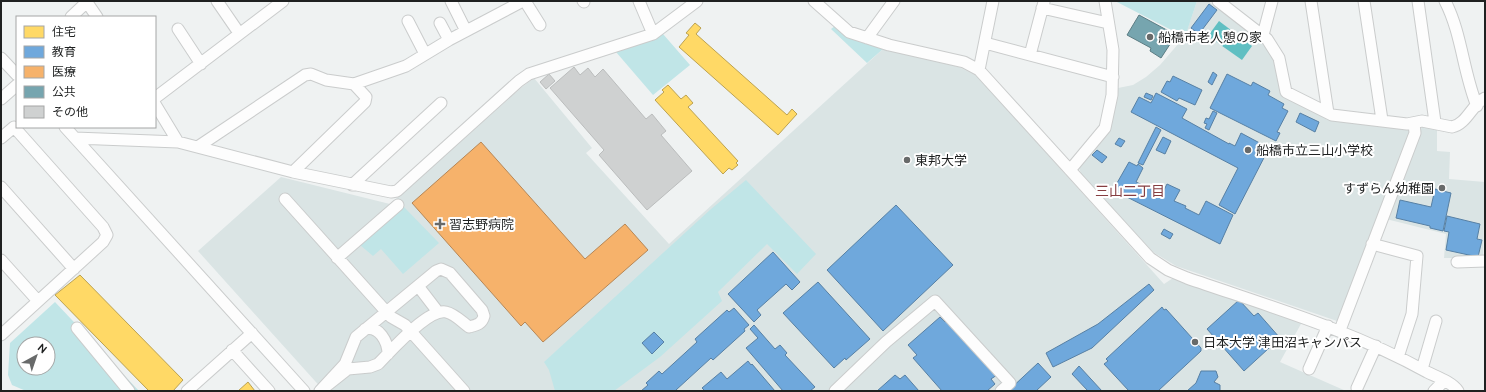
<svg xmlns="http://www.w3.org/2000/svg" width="1486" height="392" font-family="Ubuntu,'Noto Sans JP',sans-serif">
	<rect width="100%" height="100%" fill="#eff2f2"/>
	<path fill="#dae4e4" d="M1197,1H1208L1264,42L1275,60L1283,95L1331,120L1408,128L1410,132L1337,321L1176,266L1153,252L1082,176L1079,168L1108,129L1118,88L1133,85L1146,77L1160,65L1185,36Z
		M883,49L959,67L977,76L1164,284L1173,278L1302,322L1280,362L1346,391H324L198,251L281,177L390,204L522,87L534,78L592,148L586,153L669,244Z
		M1423,124L1437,127V151L1450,152L1449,179L1485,182L1483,258H1444L1446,234L1386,219Z"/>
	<path fill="#c0e5e7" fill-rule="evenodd" d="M1115,1H1197L1185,37Z
		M835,26L883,49L867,63L831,29Z
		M663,34L690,65L653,95L616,52Z
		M746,180L816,254L797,274L767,244L718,292L722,301L660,357L614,391H555L549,370L544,362L711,209Z
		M404,207L439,243L403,274L381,249L373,256L360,245Z
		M55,302L139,391H26L12,385L8,375L10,343ZM24,344H48V368H24Z"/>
	<path fill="#60bfc2" d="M1219,21L1252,46L1242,60L1208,36Z"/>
	<path fill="#ffd966" stroke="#bca251" d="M695,23L701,28L696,34L787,115L792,109L797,114L778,135L679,47L689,35L686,33Z
		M668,85L681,99L686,95L693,103L688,107L738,161L736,163L738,165L732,170L729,168L723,174L655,100L664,92L662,90Z
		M80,275L183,380L173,391H149L55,295Z
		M248,382L255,391H238Z"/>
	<path fill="#6fa8dc" stroke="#5780a4" d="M1209,4L1217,10L1199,34L1191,28Z
		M1213,72L1217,75L1212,85L1208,82Z
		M1227,74L1251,86L1253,82L1270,91L1268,95L1284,104L1282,108L1288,111L1277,132L1280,133L1276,141L1210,108Z
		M1173,76L1202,90L1195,105L1179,98L1177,101L1161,92L1167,81L1170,82Z
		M1146,93L1153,96L1151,100L1144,97Z
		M1156,93L1187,109L1182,118L1229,144V143L1235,146L1241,133L1269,148L1235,214L1219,205L1238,168L1131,112L1139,97L1151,103Z
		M1213,111L1217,113L1209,130L1205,128L1207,124L1204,123L1206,118L1209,119Z
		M1300,113L1319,122L1315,132L1296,122Z
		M1156,127L1161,130L1143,165L1138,163Z
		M1163,137L1171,141L1165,154L1156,150Z
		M1119,138L1125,141L1121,147L1115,144Z
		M1097,150L1107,157L1102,163L1092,155Z
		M1129,162L1137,166L1138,164L1143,168L1136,182L1162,194L1167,184L1180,190L1174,201L1186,206L1185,208L1199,215L1206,201L1233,215L1220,244L1113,190Z
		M1435,189L1451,193L1443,231L1430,228V226L1396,218L1400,200L1431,207Z
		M896,205L953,265L883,331L827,270Z
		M1447,216L1480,224L1477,239L1482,240L1478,257L1446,250L1449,232L1444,231Z
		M1164,229L1173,234L1170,239L1161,234Z
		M773,252L800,282L792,290L786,284L757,310L761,315L754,322L728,294Z
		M818,282L870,339L846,360L845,358L834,368L783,313Z
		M1149,284L1154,290L1092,348L1053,367L1046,353L1098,324Z
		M1239,300L1254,316L1258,313L1280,338L1244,371L1207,329Z
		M1162,307L1164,310L1166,309L1201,348V351L1158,391H1129L1104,364L1108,361L1106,359Z
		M734,308L749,325L744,329L745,331L713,360L711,358L676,390L678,391H641L648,385L646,383L659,371L662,374L697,342L695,339L727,310L729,312Z
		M940,317L945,322L948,320L997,375L991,379L995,384L987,391H942L913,358L917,355L908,345Z
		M754,325L775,349L780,345L787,353L785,355L815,387L810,391H783L746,348L758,338L750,329Z
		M654,332L664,342L652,354L642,343Z
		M748,361L751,365L752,364L775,391H705L702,388L721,372L727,379Z
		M1038,363L1051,377L1036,391H1008Z
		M1079,366L1102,391H1088L1072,374Z
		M1201,371H1216L1218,377L1214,382L1220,385V391H1187L1196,383Z
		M895,375L900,379L905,375L919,391H877Z"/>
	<path fill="#f6b26b" stroke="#b68655" d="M481,142L585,259L625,224L648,250L543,342L525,322L521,326L412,203Z"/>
	<path fill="#76a5af" stroke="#5c7d84" d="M1139,15L1176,35L1161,58L1150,51L1151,48L1127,35Z"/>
	<path fill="#cfd1d1" stroke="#bbbdbd" d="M574,67L580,75L588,68L595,77L603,69L646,119L652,114L666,131L661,135L692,171L647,210L599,155L604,150L550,88Z
		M549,74L555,81L546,89L540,82Z"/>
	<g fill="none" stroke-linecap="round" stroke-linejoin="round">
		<defs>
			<path id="minor" d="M86,1L97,17
				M217,1L239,33
				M451,1L466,31
				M525,1L540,25
				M583,1L584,2
				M639,1L653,34
				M814,1L849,32L889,45L964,62L979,70L1150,258L1168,270L1187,278C1268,306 1351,330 1427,372C1437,377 1452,382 1458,391
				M1218,1L1267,39L1279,58L1286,92L1332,115L1407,124L1422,121L1452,127C1467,124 1472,104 1485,98
				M1311,1L1328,113
				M1364,1L1382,120
				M1418,1L1435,122
				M1445,1C1462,34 1463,72 1477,106
				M1042,8L1108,23
				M71,17L88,1
				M408,21L425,54
				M440,23L449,40
				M178,29L201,64
				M1263,35L1272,1
				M867,38L894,1
				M985,43L1113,77
				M1030,55L1044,2
				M1,58L17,75
				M979,70L993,1
				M155,98L283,1
				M1,99L17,85
				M155,104L178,142
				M65,127L304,391
				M1,138L14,127L103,227L107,235L103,242L1,335
				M75,138L178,142L293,172L391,192L397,191L519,81L529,74L653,34L697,1
				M199,146L305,75L311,74L326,80L354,84L406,66L449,40L523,1
				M1070,170L1105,128L1112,95L1113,50L1105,1
				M293,172L365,102L366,97L354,84
				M352,185L441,103
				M1,187L74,269
				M285,199L391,317L405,325L464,391
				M1372,244L1417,256L1412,314L1398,357
				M337,258L398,205
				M1,260L38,301
				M1457,262L1485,261
				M418,286L438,312
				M77,328L129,391
				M365,329C379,325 388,342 388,354
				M1340,330L1415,133L1414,123
				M232,350L269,391
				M1309,369L1328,326
				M1422,369L1436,321
				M1357,388L1376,346
				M187,391L252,333
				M320,391L345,364L356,337L436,271L441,269L450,273L482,310L484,316C482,324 477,325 469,327C462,322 455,314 446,312C428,308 391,351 378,364L370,367L348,369L320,391
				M835,391L886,342L935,301L1010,383L1001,391
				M1434,391L1444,381"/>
		</defs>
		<use href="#minor" stroke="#cacccc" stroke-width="13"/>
		<use href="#minor" stroke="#fdfdfd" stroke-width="11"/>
	</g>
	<g fill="#686a6a" stroke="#fff" stroke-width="1.5">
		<circle cx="1150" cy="37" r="4"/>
		<circle cx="1248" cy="150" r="4"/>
		<circle cx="907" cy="160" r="4"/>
		<circle cx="1442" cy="188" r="4"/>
		<path d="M438 218h4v4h4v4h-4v4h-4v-4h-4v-4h4z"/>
		<circle cx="1195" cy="342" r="4"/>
	</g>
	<g text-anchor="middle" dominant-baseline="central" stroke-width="4" stroke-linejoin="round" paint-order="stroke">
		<g font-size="13" fill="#1f2121" stroke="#fff" text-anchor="start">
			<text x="1158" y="37">船橋市老人憩の家</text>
			<text x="1256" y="150">船橋市立三山小学校</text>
			<text x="915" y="160">東邦大学</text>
			<text x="1434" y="188" text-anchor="end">すずらん幼稚園</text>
			<text x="449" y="224">習志野病院</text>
			<text x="1203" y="342">日本大学 津田沼キャンパス</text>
		</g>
		<g font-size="14" fill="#863e41" stroke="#fff">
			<text x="1130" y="191">三山二丁目</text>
		</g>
	</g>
	<rect width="1486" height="392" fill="none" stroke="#1f2121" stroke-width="4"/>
	<rect x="16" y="16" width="140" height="112" fill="#ffffff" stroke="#a5a6a6"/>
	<rect x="24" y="26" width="20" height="12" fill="#ffd966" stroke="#a5a6a6"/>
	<text x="52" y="36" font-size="12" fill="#1f2121">住宅</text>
	<rect x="24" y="46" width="20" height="12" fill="#6fa8dc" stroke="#a5a6a6"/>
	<text x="52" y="56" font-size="12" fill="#1f2121">教育</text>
	<rect x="24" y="66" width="20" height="12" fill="#f6b26b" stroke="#a5a6a6"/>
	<text x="52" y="76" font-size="12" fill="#1f2121">医療</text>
	<rect x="24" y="86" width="20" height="12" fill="#76a5af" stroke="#a5a6a6"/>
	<text x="52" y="96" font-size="12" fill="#1f2121">公共</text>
	<rect x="24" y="106" width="20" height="12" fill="#cfd1d1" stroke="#a5a6a6"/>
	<text x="52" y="116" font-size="12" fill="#1f2121">その他</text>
	<g transform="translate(36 356) rotate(40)"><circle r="19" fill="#ffffff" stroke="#a5a6a6"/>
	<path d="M0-3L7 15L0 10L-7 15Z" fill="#686a6a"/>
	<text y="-6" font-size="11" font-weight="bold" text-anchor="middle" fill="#1f2121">N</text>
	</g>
</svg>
